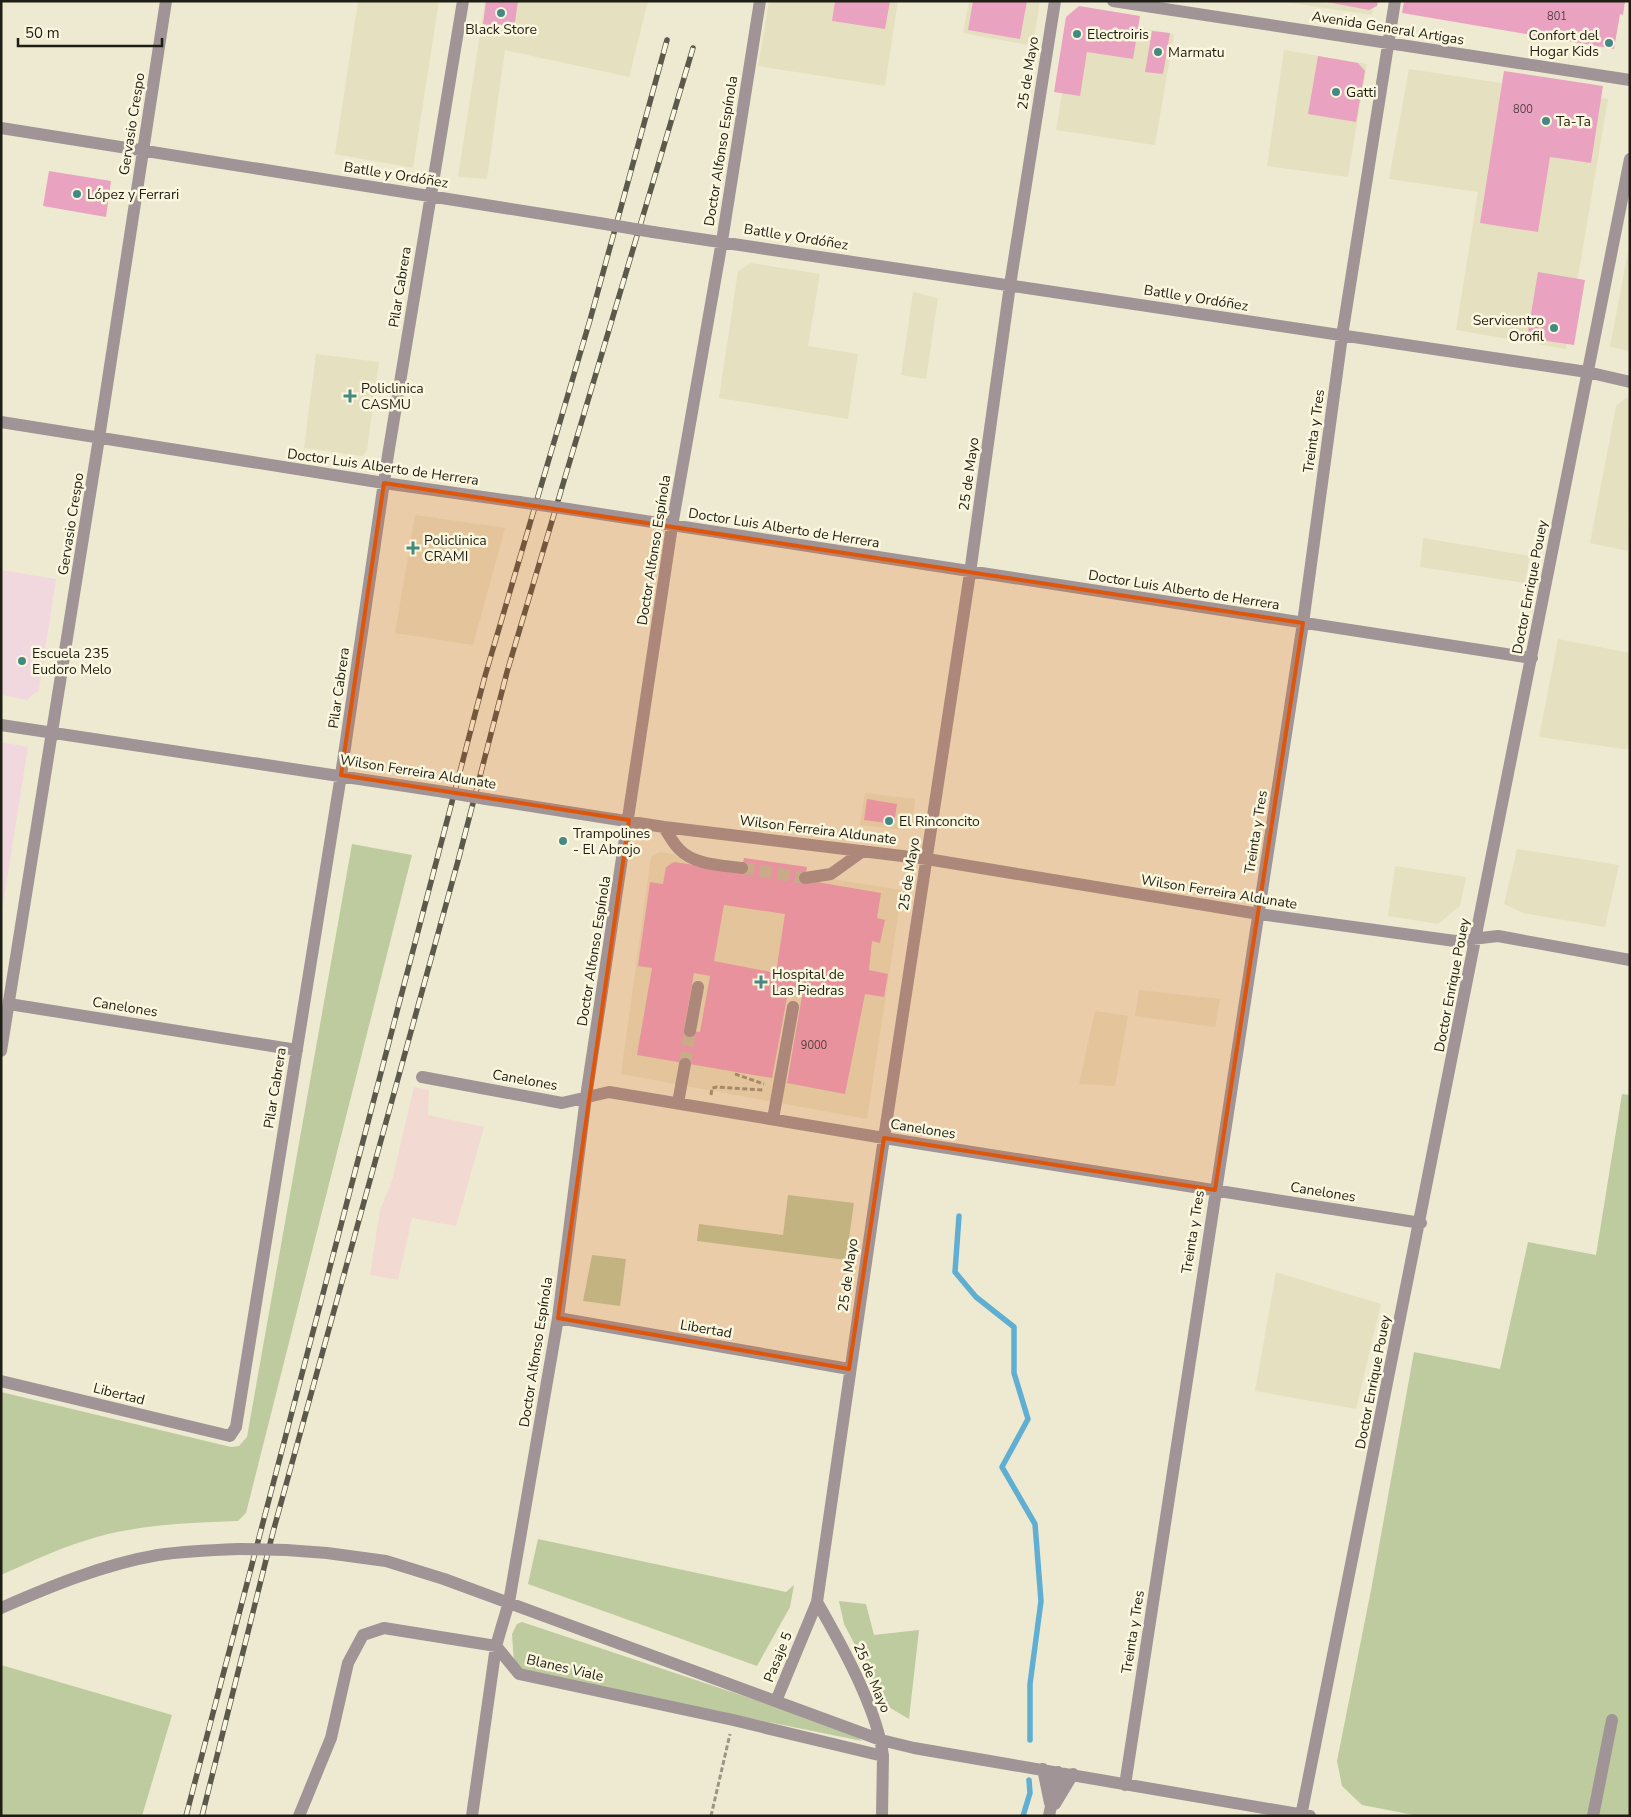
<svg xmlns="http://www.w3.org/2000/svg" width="1631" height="1817" font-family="'Nunito Sans',sans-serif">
	<rect width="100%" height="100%" fill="#eeead1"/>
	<path fill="#e5e0c0" d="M358,1H439L413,168L335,154Z
		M485,1H648L629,77L505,50L487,179L458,177Z
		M769,1H898L885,86L758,66Z
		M969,1H1040L1033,46L963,33Z
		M1277,1H1374L1372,15Z
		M1075,16L1174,34L1155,145L1056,130Z
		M1284,50L1367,64L1348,177L1267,166Z
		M1409,69L1608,99L1566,349L1456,330L1478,192L1389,179Z
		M1630,241V351L1610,347Z
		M751,263L820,274L808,346L858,354L848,419L719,398L738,271Z
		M913,292L938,298L926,379L901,375Z
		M316,354L379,362L367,450L363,456L304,448Z
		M1626,398L1630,399L1628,551L1590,543L1616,406Z
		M415,515L505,528L473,645L395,633Z
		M1423,538L1530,556L1525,583L1420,567Z
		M1558,639L1630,653V750L1539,737Z
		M865,793L915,799L912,824L905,830L860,825Z
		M1517,849L1619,865L1605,927L1523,913L1504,904Z
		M659,852L902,890L867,1119L621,1074L651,857Z
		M1395,866L1466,877L1460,906L1438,924L1388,916Z
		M1139,990L1220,999L1215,1027L1135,1016Z
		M1095,1011L1128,1016L1115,1086L1079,1084Z
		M1276,1272L1381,1304L1356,1409L1255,1391Z"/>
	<path fill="#f2d9d1" d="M414,1087L429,1090L428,1115L484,1127L456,1226L412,1218L398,1280L370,1275L380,1210L392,1181Z"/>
	<path fill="#f1d8df" d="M1,570L56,579L39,690L27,700L1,695Z
		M1,742L28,747L1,917Z"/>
	<path fill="#bdcb9f" d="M352,844L412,855L246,1513L238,1521C191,1523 143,1524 97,1537C64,1546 32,1561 1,1575V1392L231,1447L239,1446L247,1437Z
		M1622,1094L1630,1095V1816H1419L1362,1805L1342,1786L1337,1761L1372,1585L1414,1352L1500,1369L1528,1242L1596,1255Z
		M788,1195L854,1203L846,1260L697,1241L699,1224L783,1235Z
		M592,1255L626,1259L620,1306L583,1301Z
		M538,1539L786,1592L794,1585L790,1607L757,1666L528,1584Z
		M839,1601L866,1604L874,1635L919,1630L909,1719L887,1706L844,1624Z
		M522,1622L849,1731L862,1741L527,1673L514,1663L512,1634L517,1624Z
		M1,1665L172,1715L142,1816H1Z"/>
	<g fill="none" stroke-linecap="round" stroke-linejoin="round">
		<path stroke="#60afd3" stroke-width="5.5" d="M959,1216L955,1272L976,1297L1014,1327V1373L1028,1419L1002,1467L1035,1524L1041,1601L1030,1684V1740
			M1023,1816L1030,1793L1029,1780"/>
	</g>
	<path fill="#eaa2c1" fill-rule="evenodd" d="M486,1H518L514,29L483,24Z
		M835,1H890L885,29L832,21Z
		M973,1H1027L1020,39L968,30Z
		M1322,1H1378L1377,6L1369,10Z
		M1404,1H1625L1623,15L1620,14L1614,49L1402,13Z
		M1079,6L1140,16L1133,59L1087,52L1080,96L1054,92L1066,17Z
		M1152,31L1170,33L1163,74L1145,72Z
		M1318,56L1358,63L1365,71L1356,122L1308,114Z
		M1504,71L1603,86L1591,163L1550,157L1538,232L1480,223Z
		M49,171L111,181L106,217L43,206Z
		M1538,272L1585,280L1574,345L1527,338Z
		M867,799L897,804L894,824L864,820Z
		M744,858L807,867L805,880L881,893L877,918L885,920L880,943L872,941L869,970L888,974L884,997L865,994L845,1094L787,1083L803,990L789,987L772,1078L637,1055L652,968L638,966L650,882L663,884L666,867L674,862L741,872ZM724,905L785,914L776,973L714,961ZM694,973L710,976L700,1032L684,1030Z"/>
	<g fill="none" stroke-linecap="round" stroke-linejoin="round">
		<path stroke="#c5c1ab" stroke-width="12" stroke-dasharray="12 6" stroke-linecap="butt" d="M742,868L805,878
			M685,1064L690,1031"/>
		<path stroke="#999784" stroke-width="3" stroke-dasharray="5 2.5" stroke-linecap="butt" d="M735,1074L764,1084
			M711,1095L712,1088L717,1087L763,1090
			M711,1816L730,1734"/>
		<path stroke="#a09496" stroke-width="12" d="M1113,1L1630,80
			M1,128L599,223
			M653,232L1587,372L1630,382
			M1,422L384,483L519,502
			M568,509L1532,658
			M1,725L445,792
			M486,799L664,827L927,859L1259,914L1455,941L1498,936L1630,960
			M664,827C668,834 673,843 679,849C694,865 721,865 742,868
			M805,878L831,874L863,851
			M9,1004L297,1050
			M690,1031L698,987
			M1,1051L99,438L166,1
			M422,1077L562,1103L609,1092L884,1138L1421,1223
			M678,1103L685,1064
			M773,1119L793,1007
			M558,1318L849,1369
			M1,1381L230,1436L236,1427L341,775L388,455L463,1
			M286,1550L327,1553L386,1561L444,1579L881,1740L914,1748L1310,1816
			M1,1608C51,1586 105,1564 158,1555C185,1551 212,1550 239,1549
			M776,1701L817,1602L884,1138L970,573L1010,285L1055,1
			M1043,1769L1050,1803
			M1125,1785L1303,623L1342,336L1395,1
			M1055,1804L1073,1774
			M299,1816L331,1738L348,1663L363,1635L384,1628L496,1646L519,1674L733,1720L883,1756C878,1710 840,1642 817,1602
			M472,1816L496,1646L509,1602L558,1318L586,1097L672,526L722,241L760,1
			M882,1816L883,1756
			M1049,1816L1058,1772
			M1301,1816L1630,159
			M1593,1816L1612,1720"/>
		<defs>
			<path id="rail" d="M186,1816L485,676L590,320L667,40
				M202,1816L273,1532L458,861L507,672L693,48"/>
		</defs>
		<use href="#rail" stroke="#5b594b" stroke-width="5.5"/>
		<use href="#rail" stroke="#fbf7de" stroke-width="4" stroke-dasharray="11" stroke-linecap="butt"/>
		<path stroke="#a09496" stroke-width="12" d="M599,223L653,232
			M519,502L568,509
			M445,792L486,799
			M239,1549L286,1550"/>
	</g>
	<path fill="#de560c" fill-opacity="0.2" stroke="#de560c" stroke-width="4" stroke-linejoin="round" d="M384,483L1303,623L1215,1190L884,1138L849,1369L558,1318L629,820L341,775Z"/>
	<g fill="#448a83" stroke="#fbf7de" stroke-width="2">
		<circle cx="501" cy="13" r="5"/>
		<circle cx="1077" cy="34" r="5"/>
		<circle cx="1609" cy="43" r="5"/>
		<circle cx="1158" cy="52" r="5"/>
		<circle cx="1336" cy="92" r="5"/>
		<circle cx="1546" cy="121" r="5"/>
		<circle cx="77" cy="194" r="5"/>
		<circle cx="1554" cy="328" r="5"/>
		<path d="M347.5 388.5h5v5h5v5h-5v5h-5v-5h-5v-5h5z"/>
		<path d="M410.5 540.5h5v5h5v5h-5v5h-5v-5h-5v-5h5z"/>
		<circle cx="22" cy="661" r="5"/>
		<circle cx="889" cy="821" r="5"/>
		<circle cx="563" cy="841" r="5"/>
		<path d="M758.5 974.5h5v5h5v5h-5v5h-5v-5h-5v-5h5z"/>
	</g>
	<g text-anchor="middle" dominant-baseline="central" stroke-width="5" stroke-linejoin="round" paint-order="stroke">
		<g font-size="11" fill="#523f40">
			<text x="1557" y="16">801</text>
			<text x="1523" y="109">800</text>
			<text x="814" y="1045">9000</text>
		</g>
		<g font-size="14" fill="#1f1e15" stroke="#fbf7de">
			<text transform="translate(1388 28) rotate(9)">Avenida General Artigas</text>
			<text transform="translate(1028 73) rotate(-81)">25 de Mayo</text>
			<text transform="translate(132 124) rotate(-81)">Gervasio Crespo</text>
			<text transform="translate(721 151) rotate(-81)">Doctor Alfonso Espínola</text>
			<text transform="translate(396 175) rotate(9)">Batlle y Ordóñez</text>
			<text transform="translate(796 237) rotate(9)">Batlle y Ordóñez</text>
			<text transform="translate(400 287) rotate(-81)">Pilar Cabrera</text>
			<text transform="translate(1196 298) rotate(9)">Batlle y Ordóñez</text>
			<text transform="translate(1314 431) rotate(-82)">Treinta y Tres</text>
			<text transform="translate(383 467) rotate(8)">Doctor Luis Alberto de Herrera</text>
			<text transform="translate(969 474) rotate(-82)">25 de Mayo</text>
			<text transform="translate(71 524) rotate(-81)">Gervasio Crespo</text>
			<text transform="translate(784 528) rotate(9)">Doctor Luis Alberto de Herrera</text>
			<text transform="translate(654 550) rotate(-81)">Doctor Alfonso Espínola</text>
			<text transform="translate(1530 587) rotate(-79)">Doctor Enrique Pouey</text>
			<text transform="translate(1184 590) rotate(9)">Doctor Luis Alberto de Herrera</text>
			<text transform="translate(339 688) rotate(-82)">Pilar Cabrera</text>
			<text transform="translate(418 772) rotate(9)">Wilson Ferreira Aldunate</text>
			<text transform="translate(818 830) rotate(7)">Wilson Ferreira Aldunate</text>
			<text transform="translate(1256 832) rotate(-81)">Treinta y Tres</text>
			<text transform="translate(909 874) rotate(-81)">25 de Mayo</text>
			<text transform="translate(1219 892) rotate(9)">Wilson Ferreira Aldunate</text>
			<text transform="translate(594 951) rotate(-81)">Doctor Alfonso Espínola</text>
			<text transform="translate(1452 985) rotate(-79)">Doctor Enrique Pouey</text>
			<text transform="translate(125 1007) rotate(9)">Canelones</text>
			<text transform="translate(525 1080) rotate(10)">Canelones</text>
			<text transform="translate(275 1088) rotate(-81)">Pilar Cabrera</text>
			<text transform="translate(923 1129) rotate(9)">Canelones</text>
			<text transform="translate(1323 1192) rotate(9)">Canelones</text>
			<text transform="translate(1193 1232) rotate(-81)">Treinta y Tres</text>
			<text transform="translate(848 1275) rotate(-82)">25 de Mayo</text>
			<text transform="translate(706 1329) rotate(10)">Libertad</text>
			<text transform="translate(536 1352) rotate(-81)">Doctor Alfonso Espínola</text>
			<text transform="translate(1373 1382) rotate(-79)">Doctor Enrique Pouey</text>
			<text transform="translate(119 1394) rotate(14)">Libertad</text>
			<text transform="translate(1133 1632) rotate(-81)">Treinta y Tres</text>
			<text transform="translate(778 1657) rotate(-68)">Pasaje 5</text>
			<text transform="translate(565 1668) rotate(13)">Blanes Viale</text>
			<text transform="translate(872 1678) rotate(67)">25 de Mayo</text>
		</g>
		<g font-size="14" fill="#1f1e15" stroke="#fbf7de" text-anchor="start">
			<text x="501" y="29" text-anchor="middle">Black Store</text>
			<text x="1087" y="34">Electroiris</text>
			<text x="1599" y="35" text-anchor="end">Confort del<tspan x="1599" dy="16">Hogar Kids</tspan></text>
			<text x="1168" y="52">Marmatu</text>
			<text x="1346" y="92">Gatti</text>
			<text x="1556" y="121">Ta-Ta</text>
			<text x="87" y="194">López y Ferrari</text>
			<text x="1544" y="320" text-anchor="end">Servicentro<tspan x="1544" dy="16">Orofil</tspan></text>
			<text x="361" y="388">Policlinica<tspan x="361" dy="16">CASMU</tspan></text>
			<text x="424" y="540">Policlinica<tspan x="424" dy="16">CRAMI</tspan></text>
			<text x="32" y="653">Escuela 235<tspan x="32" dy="16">Eudoro Melo</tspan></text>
			<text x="899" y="821">El Rinconcito</text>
			<text x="573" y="833">Trampolines<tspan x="573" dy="16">- El Abrojo</tspan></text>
			<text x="772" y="974">Hospital de<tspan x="772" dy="16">Las Piedras</tspan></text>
		</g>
	</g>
	<rect width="1631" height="1817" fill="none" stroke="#1f1e15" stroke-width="5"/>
	<path d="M18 38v8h144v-8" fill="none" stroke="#1f1e15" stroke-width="2.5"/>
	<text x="25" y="38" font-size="15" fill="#1f1e15" stroke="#fbf7de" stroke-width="4" paint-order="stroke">50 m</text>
</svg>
